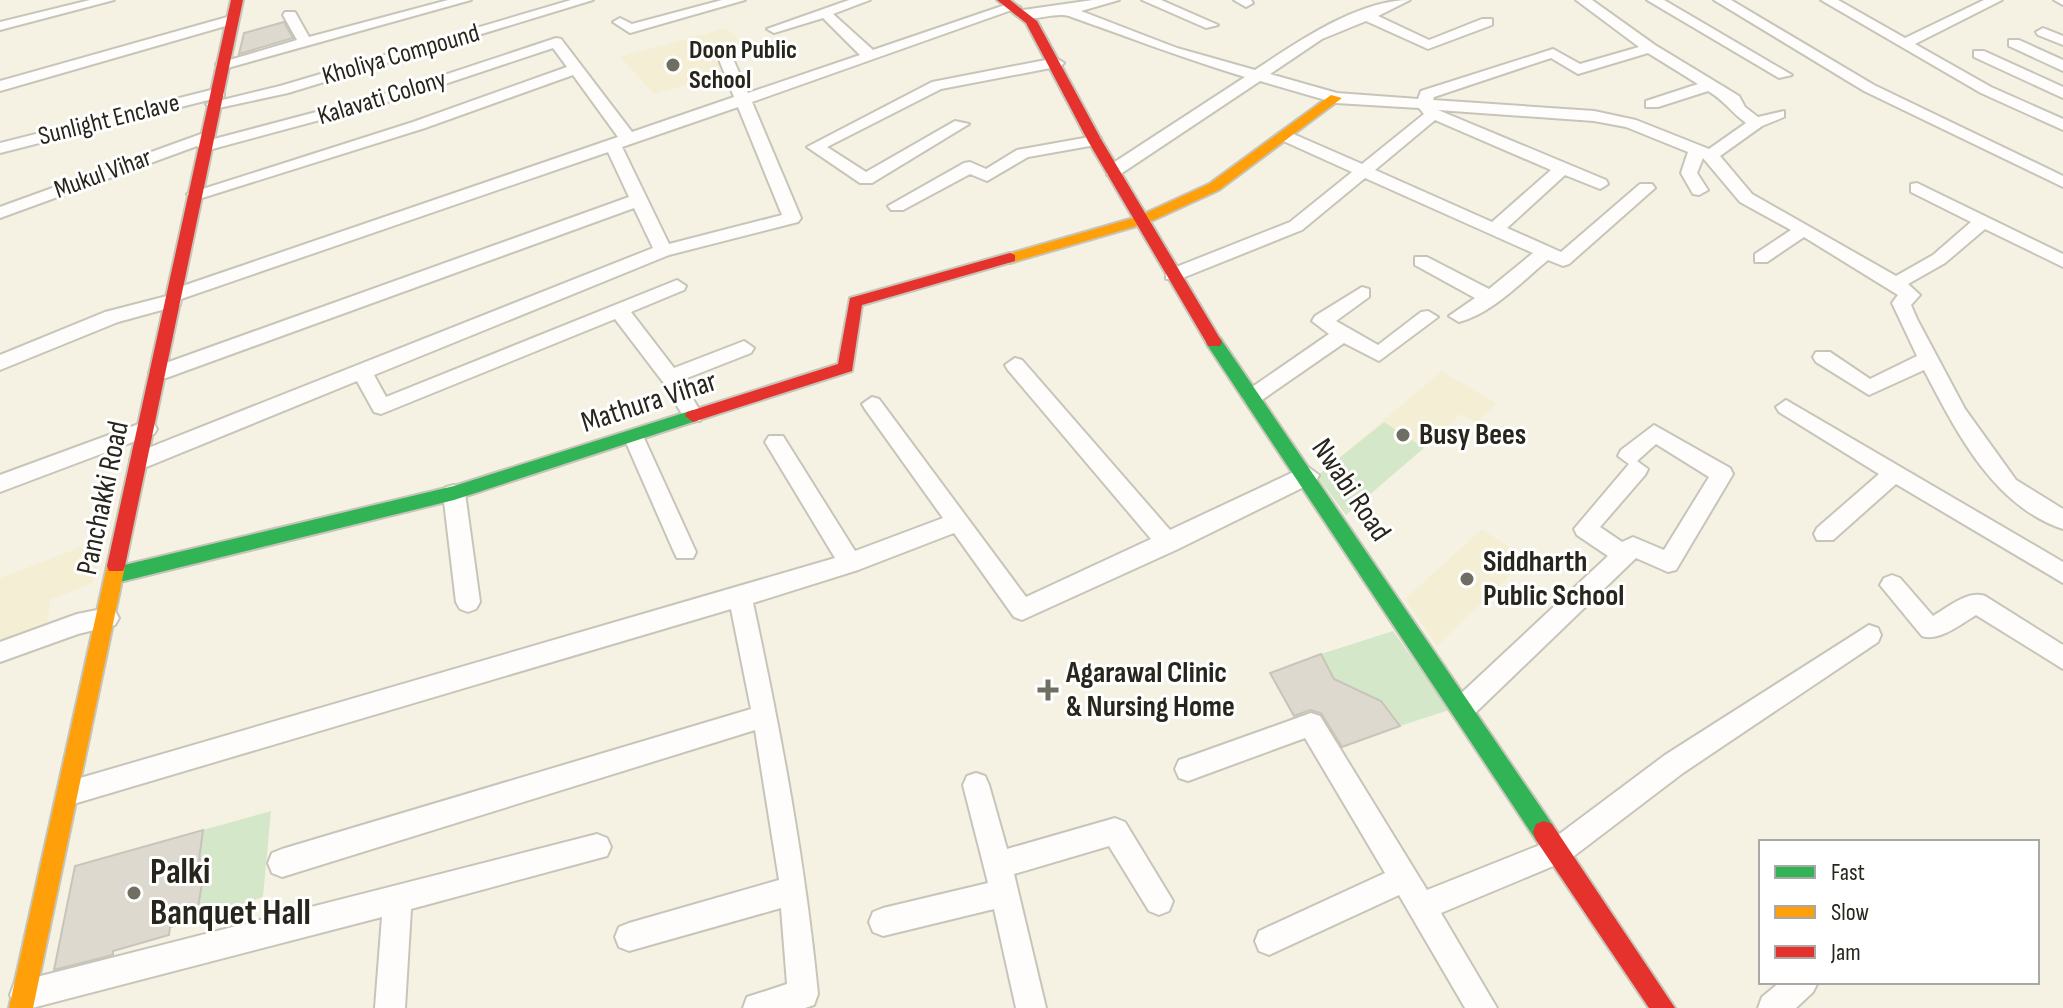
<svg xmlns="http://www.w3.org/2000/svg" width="2063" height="1008" font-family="'Sofia Sans Condensed',sans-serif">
	<rect width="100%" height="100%" fill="#f5f2e3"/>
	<path fill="#f4efd4" d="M726,28L742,43L718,51L716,58L723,75L654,94L620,57Z
		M1442,371L1497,404L1476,423L1461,414L1346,515L1317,476Z
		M1482,529L1527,559L1437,646L1405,599Z
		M104,538L93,583L50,600L47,627L0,643V578Z"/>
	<path fill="#d4e8c9" d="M1384,422L1424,448L1346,515L1317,476Z
		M1393,631L1449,710L1400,726L1381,701L1334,679L1321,654Z
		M271,811L263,897L196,920L206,859L199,860L203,830Z"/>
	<path fill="#ddd9ce" stroke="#c8c4b9" stroke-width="2" d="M284,22L293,38L239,54L244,33Z
		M1321,654L1334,679L1381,701L1400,726L1342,747L1321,713L1310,710L1294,716L1270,673Z
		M203,830L199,860L206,859L196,920L170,927L169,935L113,951V955L54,970L75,866Z"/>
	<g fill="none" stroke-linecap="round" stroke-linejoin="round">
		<defs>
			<path id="street" d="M90,0H114L0,30V22Z
				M448,0H471L224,69L216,64L297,40L283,15L285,12H295L309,37Z
				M571,0H593L288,93L214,109L206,104L280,86Z
				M722,0H745L630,33L613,22L620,18L632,24Z
				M849,0H870L833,14L873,50L1008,4L1020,7L752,102L801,218L798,222L669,255L374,375L386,397L677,280L686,286L684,290L631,312L674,368L744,341L754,348L751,353L682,380L703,416L700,421H686L663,382L615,319L381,414L374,412L357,381L149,466L141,468L130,460L133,454L653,248L634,208L166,378H152L149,373L152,368L629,197L608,152L181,299L180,305L118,322L0,370V355L105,312L167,296L168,291L618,137L573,75L425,128L202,198H190L187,194L413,122L567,67L553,48L409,96L205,151L197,146L0,218V207L201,134H213L214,139L399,90L556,38L561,39L632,132L734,97L716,52L718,49L730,52L748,93L860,55L823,18L774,33L767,29ZM738,107L782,215L669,244L622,147Z
				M1093,0H1119L1081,11L1177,48L1255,70C1299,41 1358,0 1410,0L1378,16L1429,40L1482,19H1492V25L1428,49L1366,21L1322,39L1270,74L1337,93L1418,99L1421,91L1553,49L1580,64L1639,47L1576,0H1592L1655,45L1739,96L1745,107L1758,117L1784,111V117L1762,126L1720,156L1752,194L1896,276L1933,255L1971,222L1911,192V184L1917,183L2063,254V267L1985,229L1945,263L1908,284L1920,295L1911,305L1917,319L1965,409L2016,480L2063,509V529C1993,506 1956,431 1924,370L1869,395L1816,362L1813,357L1816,352H1830L1870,379L1917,356L1892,303L1898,295L1804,237L1767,262H1755V254L1791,230L1740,202L1703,158L1697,173L1708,190L1699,195L1693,194L1681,173L1688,152L1626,127L1594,121L1438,110L1606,180L1608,184L1600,189L1565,175L1507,228L1561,252L1640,184H1652L1655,188L1569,264L1563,266L1548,260C1521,282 1493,313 1459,322L1449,316L1475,298L1415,265V257H1427L1489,289L1533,253L1365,178L1302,230L1180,279H1166V271L1290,222L1352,172L1279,139V133H1291L1362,164L1424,114L1419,108L1336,103L1260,81L1119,175H1107V167L1245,77C1185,59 1128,37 1069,16C1053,11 1029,25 1016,14L1023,10ZM1648,53L1698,84L1646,101V107H1658L1708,91C1724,100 1731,112 1746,123L1709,149L1636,120L1594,111L1433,100L1434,97L1551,58L1578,74ZM1435,120L1551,170L1492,222L1375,170Z
				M1142,0H1161L1218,25L1206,28Z
				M1234,0H1251L1253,3L1246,7Z
				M1647,0H1664L1792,75L1779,78Z
				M1714,0H1731L1874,85L2063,176V187L1864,91Z
				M1821,0H1838L1905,38L1984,0H2002L1915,44L1991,87L2063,119V130L1981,93Z
				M2054,0H2063V5Z
				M231,16L238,20L236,23L0,91V81Z
				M2043,28L2063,36V45L2038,35L2036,32Z
				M2009,40H2019L2063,60V71L2009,46Z
				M1974,51H1984L2063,87V98L1974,57Z
				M1056,58L1064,63L1061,66L941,89L827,147L866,172L955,121L969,124L872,183H860L807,147L932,82Z
				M219,88L224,90V96L0,153V143Z
				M1095,136L1101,138V144L1028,157L987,181L970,174L903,210H891L888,206L964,163L970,162L986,169L1017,150Z
				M1362,287L1369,289V297L1336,321L1378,345L1421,312L1428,311L1438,317L1379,361L1344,343L1259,402H1245L1242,397L1245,392L1329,334L1312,321L1315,316Z
				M1015,358L1022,360L1170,530L1300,469L1308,467L1319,475L1316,481L1176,550L1022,620L1014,617L954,533L858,570L753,603C781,733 805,861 818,994L814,1005L805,1008H743L747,997L787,984L781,908L629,951L619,947L615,937L619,927L629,923L779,880L755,730L282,877L272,873L268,863L272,853L282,849L751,709L731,609L70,805L61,802L57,793L61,784L70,781L835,558L765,442L769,436H783L855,551L943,518L865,409L862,404L872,397L879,399L1026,597L1151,539L1008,370L1005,365Z
				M1786,400L2063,562V583L1896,484L1833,540H1817L1814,534L1817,528L1879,474L1779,412L1776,407Z
				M147,421L154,424L157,429L154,434L0,492V475Z
				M1654,425L1730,468L1733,474L1676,570L1668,572L1636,558L1473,715L1464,718L1455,715L1451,707L1455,699L1608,556L1577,535L1574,529L1629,464L1618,456L1621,450ZM1656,444L1709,477L1664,550L1633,537L1622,542L1600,527L1645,475L1648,469L1637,461Z
				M634,430L644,438L696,552L693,558H677L674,552L624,438Z
				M454,485L462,487L465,493L480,602L476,609L468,612L460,609L456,602L443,493L446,487Z
				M1892,575L1900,578L1933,616C1948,607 1968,590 1985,596L2063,645V669L1976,615C1961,624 1939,642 1922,636L1880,585L1884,578Z
				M107,608L115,611L119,618L115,625L78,634L0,662V642L77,614Z
				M1869,625L1878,628L1881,635L1878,642L1683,773L1570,859L1441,913L1497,1008H1465L1399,895L1269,955L1259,951L1255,941L1259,931L1385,873L1305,738L1188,781L1179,778L1175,769L1179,760L1188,757L1311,713L1320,716L1427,890L1550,841L1665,755Z
				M976,773L985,776L989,785L1007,849L1115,818L1125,822L1173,901L1169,911L1159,915L1149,911L1109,846L1014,874L1046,1008H1016L994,909L883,936L873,932L869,922L873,912L883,908L988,883L963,785L967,776Z
				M597,834L607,838L611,847L607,856L411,909L405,1008H375L382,917L32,1008L14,1006L10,995L14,984L25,980Z
				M1780,982H1818L1813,992L1796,1008H1758L1762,997Z"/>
			<path id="fast" d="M1214,337L1220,338L1552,824L1555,832L1552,840L1544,843L1536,840L1208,346L1206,342L1208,338Z
				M693,410L699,412L701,416L699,420L454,500L116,583L109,580L107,575L109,570L116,567L454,486Z"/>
			<path id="slow" d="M1331,95L1342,98L1219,190L1147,223L1010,263L1003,258L1005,255L1137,217L1209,184Z
				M116,558L123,561L125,566L33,1008H9L107,566L109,561Z"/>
			<path id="jam" d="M231,0H243L125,566L123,571H109L107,566Z
				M997,0H1010L1037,21L1102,141L1222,342L1220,346H1208L1206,342L1088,141L1026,23Z
				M1010,253L1015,255V261L862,305L852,371L693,422L685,416L687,412L838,364L850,298Z
				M1544,821L1552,824L1675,1008H1649L1536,840L1533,832L1536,824Z"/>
		</defs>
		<use href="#street" stroke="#c7c5b9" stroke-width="4"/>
		<use href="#fast" stroke="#c7c5b9" stroke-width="4"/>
		<use href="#slow" stroke="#c7c5b9" stroke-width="4"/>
		<use href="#jam" stroke="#c7c5b9" stroke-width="4"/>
		<use href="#street" fill="#fefdfb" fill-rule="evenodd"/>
		<use href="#fast" fill="#30b455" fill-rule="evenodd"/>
		<use href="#slow" fill="#ff9f0a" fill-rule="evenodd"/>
		<use href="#jam" fill="#e5322d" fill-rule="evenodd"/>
	</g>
	<g fill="#706d62" stroke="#fff" stroke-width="3">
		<circle cx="673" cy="65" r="8"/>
		<circle cx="1403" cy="435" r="8"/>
		<circle cx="1467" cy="579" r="8"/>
		<path d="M1044 678h8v8h8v8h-8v8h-8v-8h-8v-8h8z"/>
		<circle cx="134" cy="893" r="8"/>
	</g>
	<g text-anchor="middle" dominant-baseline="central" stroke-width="6" stroke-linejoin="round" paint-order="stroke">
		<g font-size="26" font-weight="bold" fill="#28261c" stroke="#fff" text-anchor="start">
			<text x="689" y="50">Doon Public<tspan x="689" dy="30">School</tspan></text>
		</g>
		<g font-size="26" fill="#28261c" stroke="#fff">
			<text transform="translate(401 55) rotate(-16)">Kholiya Compound</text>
			<text transform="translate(382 98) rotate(-17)">Kalavati Colony</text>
			<text transform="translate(109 120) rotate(-14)">Sunlight Enclave</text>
			<text transform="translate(103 174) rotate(-20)">Mukul Vihar</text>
		</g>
		<g font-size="30" fill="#28261c" stroke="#fff">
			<text transform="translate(649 402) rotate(-18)">Mathura Vihar</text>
			<text transform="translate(1351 490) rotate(56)">Nwabi Road</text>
			<text transform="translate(103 498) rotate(-78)">Panchakki Road</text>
		</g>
		<g font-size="30" font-weight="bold" fill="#28261c" stroke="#fff" text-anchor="start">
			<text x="1419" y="435">Busy Bees</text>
			<text x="1483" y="562">Siddharth<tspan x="1483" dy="34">Public School</tspan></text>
			<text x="1066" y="673">Agarawal Clinic<tspan x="1066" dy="34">&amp; Nursing Home</tspan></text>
		</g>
		<g font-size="36" font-weight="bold" fill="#28261c" stroke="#fff" text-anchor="start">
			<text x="150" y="872">Palki<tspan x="150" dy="41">Banquet Hall</tspan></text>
		</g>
	</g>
	<rect x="1759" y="840" width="280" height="144" fill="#ffffff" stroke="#a9a8a4" stroke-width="2"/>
	<rect x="1775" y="866" width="40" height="12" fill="#30b455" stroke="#a9a8a4" stroke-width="2"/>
	<text x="1831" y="880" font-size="24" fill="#28261c">Fast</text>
	<rect x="1775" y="906" width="40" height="12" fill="#ff9f0a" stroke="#a9a8a4" stroke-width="2"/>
	<text x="1831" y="920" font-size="24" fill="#28261c">Slow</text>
	<rect x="1775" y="946" width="40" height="12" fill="#e5322d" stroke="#a9a8a4" stroke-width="2"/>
	<text x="1831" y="960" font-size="24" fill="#28261c">Jam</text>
</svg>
